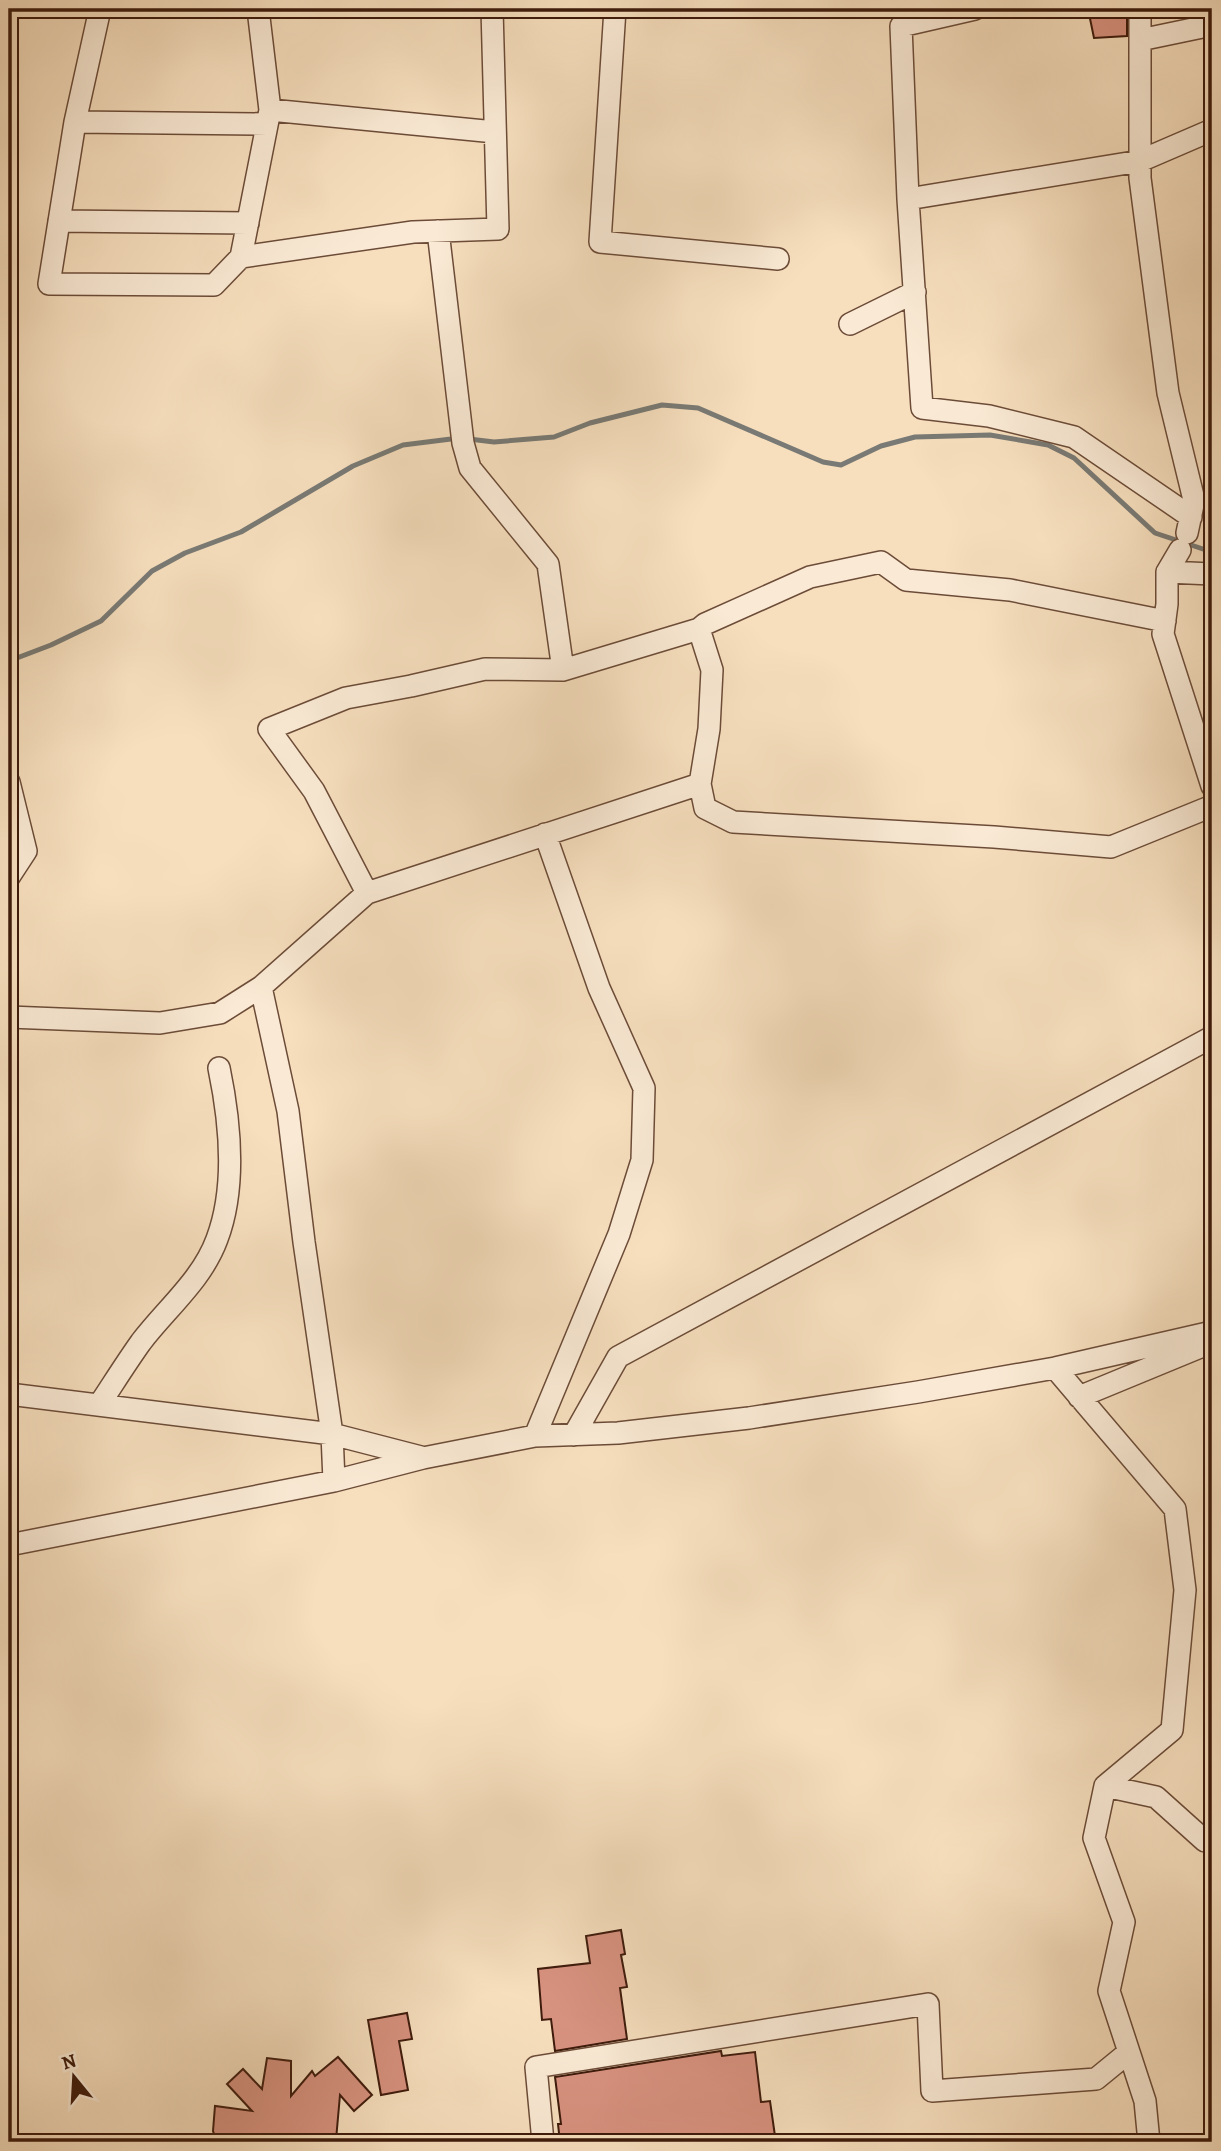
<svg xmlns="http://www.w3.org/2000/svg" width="1221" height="2151" font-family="Alegreya,serif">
	<rect width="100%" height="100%" fill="#f7dfbe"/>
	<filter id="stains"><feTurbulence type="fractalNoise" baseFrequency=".00286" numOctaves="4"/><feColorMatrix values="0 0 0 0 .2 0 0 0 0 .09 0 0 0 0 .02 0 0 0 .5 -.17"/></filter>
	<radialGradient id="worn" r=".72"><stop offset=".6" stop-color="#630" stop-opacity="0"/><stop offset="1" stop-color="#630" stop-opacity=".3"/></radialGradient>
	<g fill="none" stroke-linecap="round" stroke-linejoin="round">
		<path stroke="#797a75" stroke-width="5" d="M469,439L494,442L554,437L590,423L662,405L698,408L823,462L841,465L881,446L915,437L990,435L1048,445L1074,458L1155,533L1212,552
			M9,661L51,645L101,621L152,571L185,553L241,532L353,466L403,445L459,438"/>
	</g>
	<path fill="#d89280" stroke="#3e1b0c" stroke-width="2" d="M1088,9H1127V36L1094,38Z
		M621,1930L625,1954L621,1955L627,1987L620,1988L627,2039L555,2051L551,2019L542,2020L538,1969L590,1963L586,1936Z
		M407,2013L412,2039L399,2041L408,2090L381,2095L368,2020Z
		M721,2051L722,2056L755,2052L761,2102L770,2101L775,2136L725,2142H560L558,2124H561L555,2077Z
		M338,2057L372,2095L354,2111L340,2095L336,2140L311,2137L310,2142H217L213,2131L215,2106L252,2111L227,2084L243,2069L262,2089L267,2058L291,2061V2096L312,2071L315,2076Z"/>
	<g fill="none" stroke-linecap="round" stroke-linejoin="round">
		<defs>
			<path id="minor" d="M100,9L75,122L267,124
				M258,9L270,110L241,257L413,232L498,229L492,9
				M615,9L600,242L778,259
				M975,9L901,26L908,199L1140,161L1212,130
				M1140,9V178L1168,393L1194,500L1187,533
				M1140,40L1212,25
				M270,110L495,132
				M75,122L49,284L214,285L241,257
				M908,199L922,408L989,416L1074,437L1191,517
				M59,221L248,223
				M438,231L463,443L470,468L548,564L563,670
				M850,324L915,292
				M1180,550L1167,572V604L1163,634L1212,786
				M1167,572L1212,574
				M1165,621L1010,590L906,580L881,562L810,577L705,624L699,629L712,670L709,729L700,784L705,808L733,822L994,837L1111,847L1212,806
				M9,782L26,851L9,877
				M367,893L700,784
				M261,987L288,1111L304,1242L332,1434L334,1481
				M9,1017L160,1023L220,1013L261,987L367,893L314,791L269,729L346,698L411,686L485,669L563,670L699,629
				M1055,1368L1175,1509L1185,1590L1172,1730L1105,1786L1094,1838L1124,1922L1109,1991L1145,2101L1149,2142
				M9,1394L332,1434L421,1457
				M1079,1397L1210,1343
				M99,1405C113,1384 126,1363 141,1342C167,1308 202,1280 217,1239C237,1186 230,1121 219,1068
				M574,1435L618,1357L1212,1037
				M535,1436L619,1234L642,1160L644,1088L599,988L545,834
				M9,1545L334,1481L423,1458L535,1436L618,1433L749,1418L918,1392L1055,1368L1212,1332
				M1105,1786L1156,1797L1205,1841L1212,1834
				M543,2142L536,2067L928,2004L932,2091L1096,2079L1129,2052"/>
		</defs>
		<use href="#minor" stroke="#6c4c38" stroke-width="24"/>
		<use href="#minor" stroke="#faead5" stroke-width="21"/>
	</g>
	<rect width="1221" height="2151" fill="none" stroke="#f7dfbe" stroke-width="35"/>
	<rect x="10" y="10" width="1200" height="2130" fill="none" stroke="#3e1b0c" stroke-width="3.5"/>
	<rect x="18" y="18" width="1186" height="2116" fill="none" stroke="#3e1b0c" stroke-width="2"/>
	<g transform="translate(74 2077) rotate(342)" stroke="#faead5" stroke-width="5" paint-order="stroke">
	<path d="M0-5L12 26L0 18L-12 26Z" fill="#3e1b0c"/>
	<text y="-10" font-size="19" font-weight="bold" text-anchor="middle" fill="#3e1b0c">N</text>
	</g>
	<rect width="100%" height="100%" filter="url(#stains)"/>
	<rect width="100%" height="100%" fill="url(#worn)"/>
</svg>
